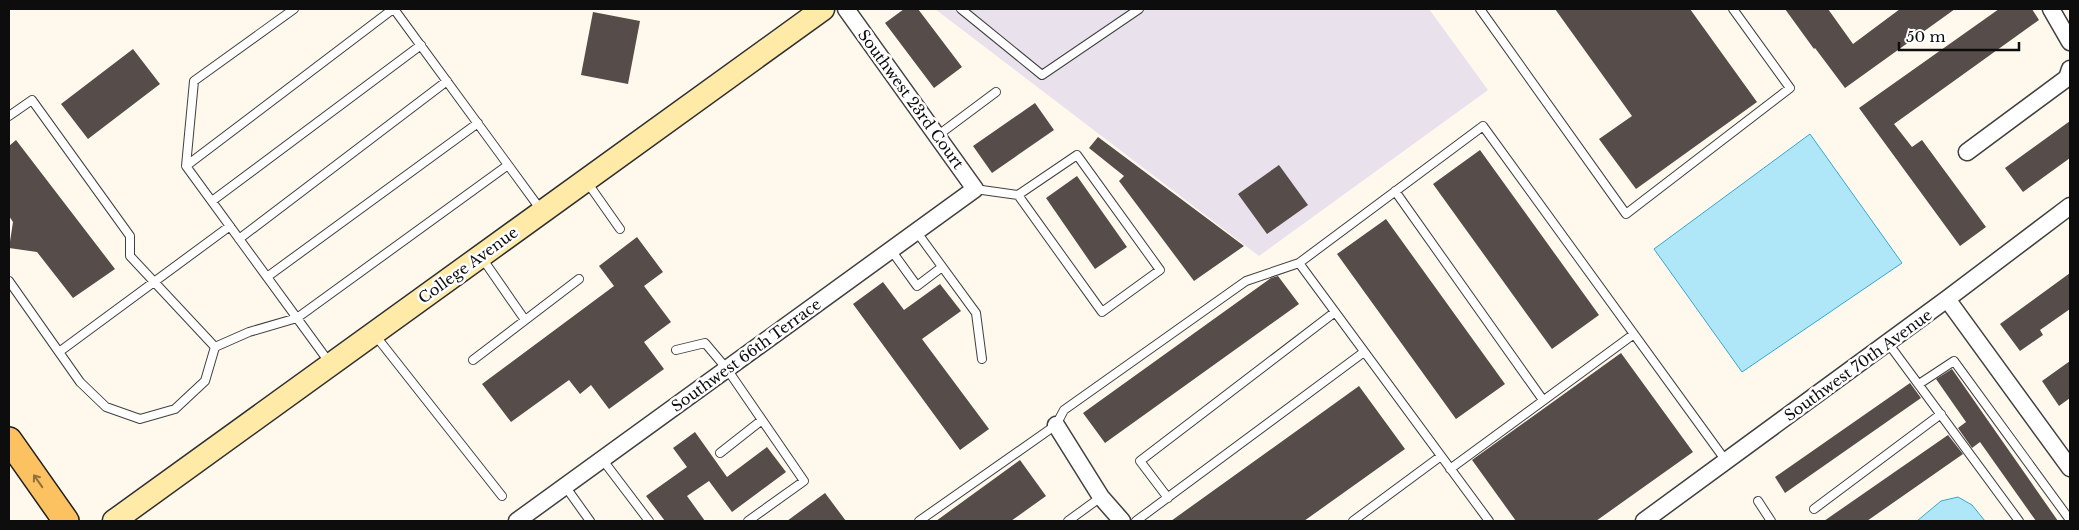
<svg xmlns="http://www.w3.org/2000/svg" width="2079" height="530" font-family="'Libre Baskerville',serif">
	<rect width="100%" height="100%" fill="#fff9ed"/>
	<path fill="#e9e1ec" d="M935,9H1429L1488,90L1259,256Z"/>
	<path fill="#b0e7f8" stroke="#35a8d0" d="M1810,134L1902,263L1742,372L1654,249Z
		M1958,497L1972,505L1985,521H1917L1941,501Z"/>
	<path fill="#564c49" d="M904,9H918L962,67L934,88L885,23Z
		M1555,9H1690L1757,102L1636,189L1599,139L1632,116Z
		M1785,9H1828L1853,44L1900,9H1955L1845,88L1815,48L1814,49Z
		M1999,9H2032L2039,20L1894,124L1912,147L1922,140L1986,227L1960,246L1859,108Z
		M593,12L640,21L628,84L581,75Z
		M133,49L160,84L88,139L61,104Z
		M1035,103L1054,130L992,173L973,146Z
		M2070,121V158L2023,192L2005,168Z
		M1098,137L1244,246L1194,281L1119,181L1124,176L1089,148Z
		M16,140L115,269L73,298L37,252L9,248L13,222L9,216V146Z
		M1480,150L1599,315L1552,349L1433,184Z
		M1279,165L1308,205L1267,234L1238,194Z
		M1077,176L1127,247L1095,269L1046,198Z
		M1386,219L1505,384L1456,419L1337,254Z
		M637,237L663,272L644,286L671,322L644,342L664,369L609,409L591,385L580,394L569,380L511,422L482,384L614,286L599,266Z
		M2070,273V309L2040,330L2043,335L2020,351L2000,324Z
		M1278,276L1299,304L1105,443L1083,413L1271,278Z
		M883,282L904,310L940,284L961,311L922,339L989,429L960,450L853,304Z
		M1621,353L1693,452L1596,521H1516L1472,460Z
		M2070,361V398L2059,406L2042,381Z
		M1952,369L2058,521H2036L1980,442L1972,448L1958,428L1966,422L1936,379Z
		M1910,383L1921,398L1785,493L1775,477Z
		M1359,386L1405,449L1304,521H1171Z
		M695,432L727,477L767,447L786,472L732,512L709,481L687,496L705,521H665L646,496L687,467L673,448Z
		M1948,435L1963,454L1867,521H1824Z
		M1020,460L1046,496L1011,521H936Z
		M825,493L846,521H787Z"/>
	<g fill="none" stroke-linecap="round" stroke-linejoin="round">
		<defs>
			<path id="lane" d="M294,9L194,81L186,166L329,362
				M394,9L541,210
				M961,9L1042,75L1139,9
				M1480,9L1626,214L1790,88L1733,9
				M9,116L32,100L130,236V256L215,347
				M937,136L996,92
				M186,166L393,9
				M587,182L620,229
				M975,189L1018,195L1077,155L1160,270L1102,312L1018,195
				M1395,191L1543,400
				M212,201L421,45
				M916,231L976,313L982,359
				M239,239L447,81
				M891,250L917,286L942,267
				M482,258L525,320
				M1299,263L1489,521
				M267,277L478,123
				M9,281L80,382L106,407L140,419L175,409L205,381L215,347
				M375,335L502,496
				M1888,343L2019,521
				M215,347L249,332L297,318L508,165
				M676,350L705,343L727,369L804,481L748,521
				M59,352L230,226
				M473,360L579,279
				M1919,384L1954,361L2070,520
				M720,453L762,420
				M602,459L649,521
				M1450,469L1634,334
				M565,486L590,521
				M1168,498L1140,461L1335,312
				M1758,501L1771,521
				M1814,509L1941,414
				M919,521L1056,425L1064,410L1246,281L1299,263L1483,126L1726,461
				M1068,521L1101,497
				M1136,521L1364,352
				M1353,521L1441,456"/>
			<path id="street" d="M2051,9L2070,42
				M1967,152L2067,78L2070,69
				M1947,299L2070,468
				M1056,425L1101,497L1122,521
				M517,521L975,189L846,9
				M1644,521L1947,299L2070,206"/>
			<path id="secondary" d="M114,521L823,9"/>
			<path id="primary" d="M9,440L66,521"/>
		</defs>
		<use href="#lane" stroke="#404040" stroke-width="10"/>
		<use href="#street" stroke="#404040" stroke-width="19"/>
		<use href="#secondary" stroke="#2f2f2f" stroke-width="25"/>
		<use href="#primary" stroke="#1e1e1e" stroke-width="28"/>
		<use href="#lane" stroke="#fff" stroke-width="8"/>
		<use href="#street" stroke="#fff" stroke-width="16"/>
		<use href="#secondary" stroke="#ffeaa8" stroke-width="22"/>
		<use href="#primary" stroke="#fcc160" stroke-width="25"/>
	</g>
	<defs><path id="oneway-shaft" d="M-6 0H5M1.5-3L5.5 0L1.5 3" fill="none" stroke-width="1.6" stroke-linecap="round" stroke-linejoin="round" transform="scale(1.25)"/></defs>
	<use stroke="#90703b" href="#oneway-shaft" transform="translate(38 481) rotate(-125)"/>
	<g text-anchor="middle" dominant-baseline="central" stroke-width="5" stroke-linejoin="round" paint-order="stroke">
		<g font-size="15" fill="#0d0d0d" stroke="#fff">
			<text transform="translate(911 99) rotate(54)">Southwest 23rd Court</text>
			<text transform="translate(468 265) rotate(-36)">College Avenue</text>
			<text transform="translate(746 355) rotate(-36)">Southwest 66th Terrace</text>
			<text transform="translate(1858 365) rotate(-36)">Southwest 70th Avenue</text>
		</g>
	</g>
	<rect width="2079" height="530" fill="none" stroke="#0d0d0d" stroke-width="20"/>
	<path d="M1899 42v8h120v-8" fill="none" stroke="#0d0d0d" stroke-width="2.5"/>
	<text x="1906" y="42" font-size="15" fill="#0d0d0d" stroke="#ffffff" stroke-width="4" paint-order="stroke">50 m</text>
</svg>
